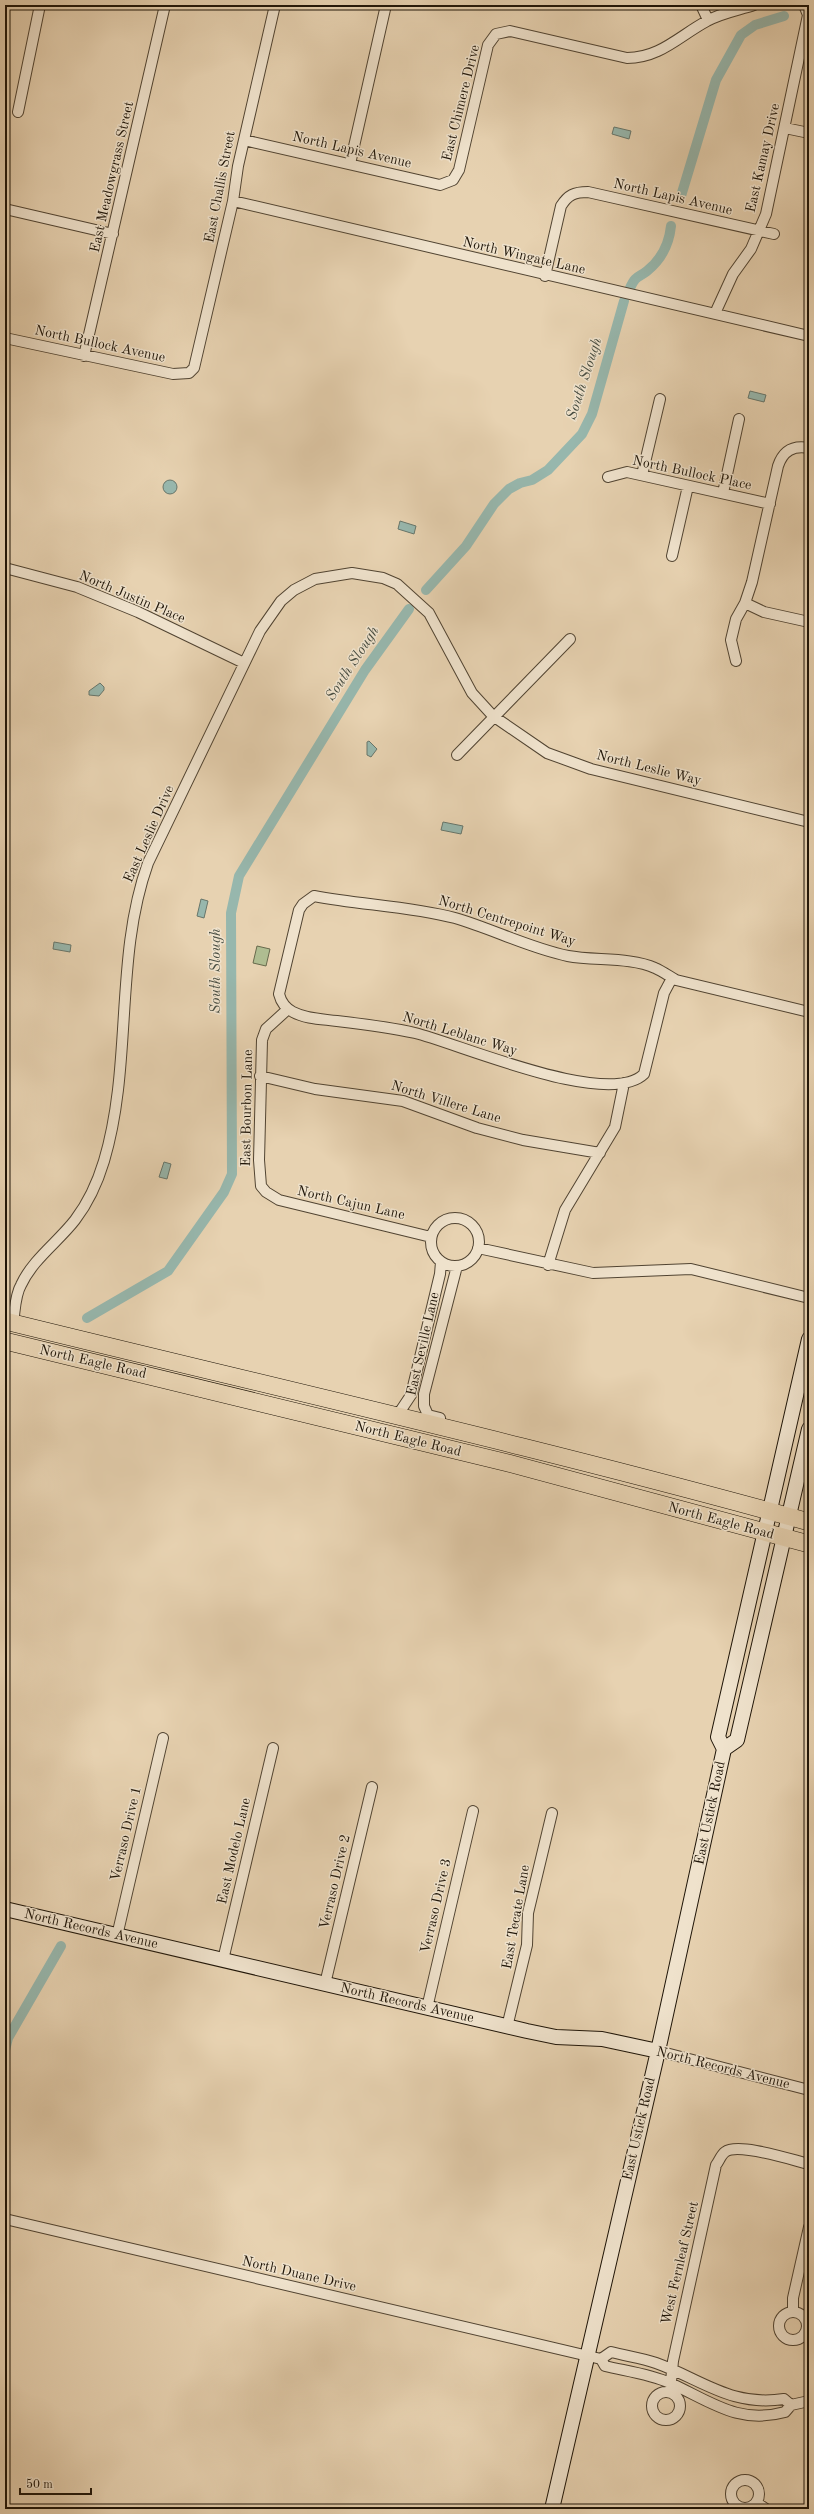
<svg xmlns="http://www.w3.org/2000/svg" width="814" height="2514" font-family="'Old Standard TT',serif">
	<rect width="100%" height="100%" fill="#e7d2b1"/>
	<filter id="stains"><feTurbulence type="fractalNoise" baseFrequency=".005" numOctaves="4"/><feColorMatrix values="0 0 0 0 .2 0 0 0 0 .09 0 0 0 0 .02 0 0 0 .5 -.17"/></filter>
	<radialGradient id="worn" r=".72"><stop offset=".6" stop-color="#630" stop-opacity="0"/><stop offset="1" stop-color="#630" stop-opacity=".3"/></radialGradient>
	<path fill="#afbd91" stroke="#67694c" d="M257,946L270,949L266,966L253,963Z"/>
	<path fill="#97b7ad" stroke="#67766b" d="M614,127L631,131L629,139L612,134Z
		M750,391L766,395L764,402L748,398Z
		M163 487a7 7 0 1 1 14 0a7 7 0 1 1-14 0Z
		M400,521L416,526L414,534L398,529Z
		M100,683L104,687V690L99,696L89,695V691Z
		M369,741L377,749L371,757L367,755V742Z
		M443,822L463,826L461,834L441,830Z
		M201,899L208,901L204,918L197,916Z
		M54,942L71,945L70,952L53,949Z
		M164,1162L171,1164L167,1179L159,1177Z"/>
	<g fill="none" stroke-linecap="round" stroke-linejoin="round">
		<path stroke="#97b7ad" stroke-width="10" d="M681,196L716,80L741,35L755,25L784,16
			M630,288C636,275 638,278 647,271C662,259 669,245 671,226
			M426,590L466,546L494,504L509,489L520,483L532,480L548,470L582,434L592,414L624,301
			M87,1318L168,1271L224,1192L232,1174L231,913L239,876L365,670L409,609
			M5,2050L8,2038L61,1946"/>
		<defs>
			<path id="street" d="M701,5L708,20
				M18,112L40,5
				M785,128L809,133
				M244,140L440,185L453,180L459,170L488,45L496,34L510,31L627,58C660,58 679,36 707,21C721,13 739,10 754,5
				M350,164L386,5
				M233,201L809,336
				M5,209L113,234
				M545,276L561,206C568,195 574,192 588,192L774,234
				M717,309L733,274L751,249L766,214L808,15L804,5
				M5,338L173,374L189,373L194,368L233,201L238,166L275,5
				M84,356L165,5
				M642,475L660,399
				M608,477L627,472L770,504
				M723,493L739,419
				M672,556L688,486
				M5,568L77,587L138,612L244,663
				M745,603L764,612L809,622
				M736,661L731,640L736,619L745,603L752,582L778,466C783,451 793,445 809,448
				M457,755L570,639
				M672,978L664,993L644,1074C608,1109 460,1044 415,1033C389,1027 363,1024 337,1021C322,1019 306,1019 293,1012C285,1008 281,1002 279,994L299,910L303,904L314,896C361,905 409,906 455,918C493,929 529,948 568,956C594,961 631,957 655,968C662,971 669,976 676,980L809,1012
				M288,1009L266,1029L262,1040L259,1160L261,1186L266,1192L279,1200L431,1237
				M260,1076L315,1089L403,1101L477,1128L523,1140L600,1153
				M431 1242a24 24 0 1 1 48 0a24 24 0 1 1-48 0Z
				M478,1248L593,1273L691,1269L809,1298
				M548,1265L565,1210L615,1127L624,1083
				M13,1323C15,1311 15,1295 21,1285C33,1259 58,1242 75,1220C88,1203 98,1181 104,1161C133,1064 114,958 148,863L260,631L281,601L294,590L315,579L352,573L383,578L397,584L429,613L472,693L493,716L547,753L591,769L809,822
				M392,1416L401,1410L411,1395L440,1274L441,1262
				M440,1418L428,1415L424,1406V1394L457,1266
				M117,1936L163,1738
				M223,1960L273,1748
				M325,1984L372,1787
				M427,2008L473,1811
				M507,2027L527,1945L528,1913L552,1813
				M658,2051L809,2090
				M5,2219L601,2359
				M779 2326a14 14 0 1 1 28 0a14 14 0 1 1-28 0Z
				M793,2312V2298L809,2227
				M611,2352C626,2356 642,2358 656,2363C703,2380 731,2407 784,2399L791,2405L785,2412C738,2425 710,2401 670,2383C650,2374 626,2371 605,2366L601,2359Z
				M652 2406a14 14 0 1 1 28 0a14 14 0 1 1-28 0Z
				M670,2392L673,2361L716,2165C719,2161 721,2155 725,2152C738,2142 792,2160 809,2164
				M791,2405L809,2401
				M731 2494a14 14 0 1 1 28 0a14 14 0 1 1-28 0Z
				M757,2503L766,2509"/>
			<path id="secondary" d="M724,1749L737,1740L809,1429
				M5,1909L527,2031L556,2037L602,2039L658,2051
				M552,2509L658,2051L724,1749L718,1737L809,1339"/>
			<path id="highway" d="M5,1321C273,1387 543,1448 809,1522
				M5,1341L508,1463L809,1544"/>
		</defs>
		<use href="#street" stroke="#514432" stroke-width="12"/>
		<use href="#secondary" stroke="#1f1508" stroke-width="16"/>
		<use href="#highway" stroke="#1f1508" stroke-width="18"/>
		<use href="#street" stroke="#efe2cc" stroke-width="10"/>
		<use href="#secondary" stroke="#efe2cc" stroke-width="14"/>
		<use href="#highway" stroke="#e7d2b1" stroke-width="17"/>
	</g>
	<g text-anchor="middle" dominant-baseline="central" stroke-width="3" stroke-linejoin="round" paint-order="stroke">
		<g font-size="14" fill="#1f1508" stroke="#efe2cc">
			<text transform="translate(461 103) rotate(-76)">East Chimere Drive</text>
			<text transform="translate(352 150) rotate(13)">North Lapis Avenue</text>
			<text transform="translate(763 158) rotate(-77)">East Kamay Drive</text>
			<text transform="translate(112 177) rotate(-77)">East Meadowgrass Street</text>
			<text transform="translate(220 187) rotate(-79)">East Challis Street</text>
			<text transform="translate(673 197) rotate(13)">North Lapis Avenue</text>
			<text transform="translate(524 256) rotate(13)">North Wingate Lane</text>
			<text transform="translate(100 344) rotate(12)">North Bullock Avenue</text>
			<text transform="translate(692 473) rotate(12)">North Bullock Place</text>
			<text transform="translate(132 597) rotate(23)">North Justin Place</text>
			<text transform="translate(649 768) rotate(14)">North Leslie Way</text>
			<text transform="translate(149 834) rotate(-66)">East Leslie Drive</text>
			<text transform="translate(507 921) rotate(17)">North Centrepoint Way</text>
			<text transform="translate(460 1034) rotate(17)">North Leblanc Way</text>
			<text transform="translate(446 1102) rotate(17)">North Villere Lane</text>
			<text transform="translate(247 1108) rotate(-89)">East Bourbon Lane</text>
			<text transform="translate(351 1203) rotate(13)">North Cajun Lane</text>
			<text transform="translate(423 1344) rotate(-77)">East Seville Lane</text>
			<text transform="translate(93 1362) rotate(13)">North Eagle Road</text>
			<text transform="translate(408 1439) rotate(14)">North Eagle Road</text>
			<text transform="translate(721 1521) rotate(15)">North Eagle Road</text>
			<text transform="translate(710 1813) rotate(-78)">East Ustick Road</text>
			<text transform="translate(126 1834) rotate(-77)">Verraso Drive 1</text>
			<text transform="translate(234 1851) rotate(-77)">East Modelo Lane</text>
			<text transform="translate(335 1882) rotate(-77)">Verraso Drive 2</text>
			<text transform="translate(436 1906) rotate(-77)">Verraso Drive 3</text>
			<text transform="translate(516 1917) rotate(-80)">East Tecate Lane</text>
			<text transform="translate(91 1929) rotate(13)">North Records Avenue</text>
			<text transform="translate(407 2003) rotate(13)">North Records Avenue</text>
			<text transform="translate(723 2068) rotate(14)">North Records Avenue</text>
			<text transform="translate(639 2129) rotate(-77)">East Ustick Road</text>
			<text transform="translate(680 2263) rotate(-77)">West Fernleaf Street</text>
			<text transform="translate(299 2274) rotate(13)">North Duane Drive</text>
		</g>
		<g font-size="15" font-style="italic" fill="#494e42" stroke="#efe2cc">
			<text transform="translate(585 379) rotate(-72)">South Slough</text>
			<text transform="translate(353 664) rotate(-57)">South Slough</text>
			<text transform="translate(216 971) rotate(-90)">South Slough</text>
		</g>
	</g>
	<rect width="814" height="2514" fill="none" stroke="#e7d2b1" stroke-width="20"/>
	<rect x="6" y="6" width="802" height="2502" fill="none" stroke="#1f1508" stroke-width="2"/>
	<rect x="10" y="10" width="794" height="2494" fill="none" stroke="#1f1508"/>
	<path d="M20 2488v6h71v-6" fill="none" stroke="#1f1508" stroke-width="2"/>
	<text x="26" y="2488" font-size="12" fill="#1f1508" stroke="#efe2cc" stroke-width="3" paint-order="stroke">50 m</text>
	<rect width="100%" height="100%" filter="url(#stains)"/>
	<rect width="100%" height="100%" fill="url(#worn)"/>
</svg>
